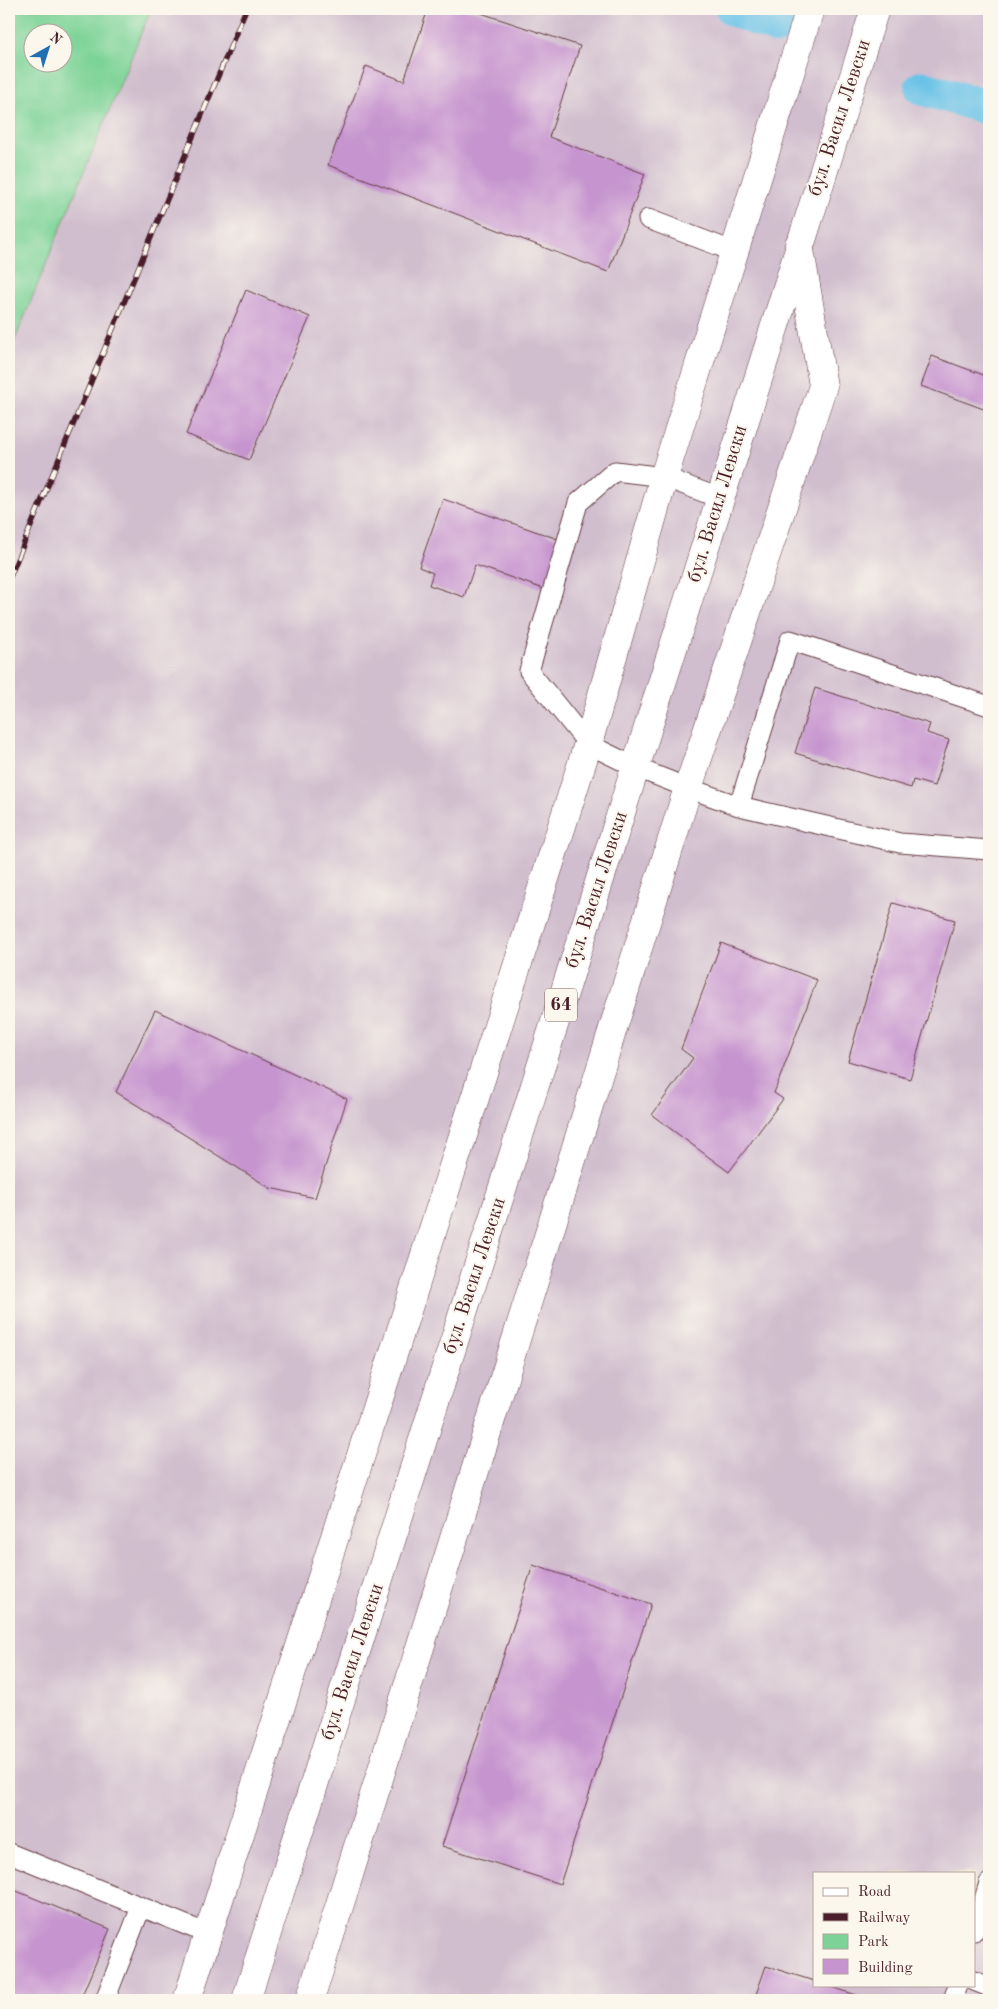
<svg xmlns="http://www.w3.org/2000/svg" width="998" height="2009" font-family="'Old Standard TT',serif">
	<rect width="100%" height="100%" fill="#fbf7ec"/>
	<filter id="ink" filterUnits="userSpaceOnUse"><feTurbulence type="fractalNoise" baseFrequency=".02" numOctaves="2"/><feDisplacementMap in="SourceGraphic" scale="10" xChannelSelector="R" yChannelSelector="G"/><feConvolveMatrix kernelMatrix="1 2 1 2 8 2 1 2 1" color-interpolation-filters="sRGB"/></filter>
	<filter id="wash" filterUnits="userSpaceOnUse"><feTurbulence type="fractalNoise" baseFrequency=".0096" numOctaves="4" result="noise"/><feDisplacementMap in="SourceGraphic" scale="20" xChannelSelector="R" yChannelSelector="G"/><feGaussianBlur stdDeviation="1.12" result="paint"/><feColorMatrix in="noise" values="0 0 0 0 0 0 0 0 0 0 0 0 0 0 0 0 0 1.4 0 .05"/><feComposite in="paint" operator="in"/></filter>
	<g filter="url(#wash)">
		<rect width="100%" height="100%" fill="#f0e0c1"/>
		<path fill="#d0bdcd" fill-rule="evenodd" d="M151,9H989V2000H9V355ZM814,1873H974V1985H814Z"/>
		<path fill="#7dd397" stroke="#647961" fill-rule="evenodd" d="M9,9H151L9,354ZM32,32H62V62H32Z"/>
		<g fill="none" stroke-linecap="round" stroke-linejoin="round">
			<path stroke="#6bc2e8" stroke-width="35" d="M733,9L777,27
				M922,88L989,108"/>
		</g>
		<g id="blocks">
			<path fill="#c694cf" d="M428,9H469L580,46L549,137L645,174L608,272L328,165L366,66L404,81Z
				M246,290L310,317L249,460L186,434Z
				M932,356L989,377V411L921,386Z
				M443,499L575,545L558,594L475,565L464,597L429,585L433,573L419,567Z
				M815,688L930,724L927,733L949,740L934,786L913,780L911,788L795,753Z
				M893,903L955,920L910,1079L848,1061Z
				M721,943L817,980L774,1093L783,1099L729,1172L652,1115L693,1058L681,1049Z
				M155,1010L347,1099L315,1198L270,1188L116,1092Z
				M533,1565L651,1604L560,1884L442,1846Z
				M9,1888L110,1929L80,2000H9Z
				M766,1966L814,1981V1985H826L871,2000H754Z"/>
		</g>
	</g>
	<g filter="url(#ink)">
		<use href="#blocks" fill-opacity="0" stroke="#633c42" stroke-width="1"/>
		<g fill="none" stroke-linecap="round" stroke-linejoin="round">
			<defs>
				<path id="service" d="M648,219L735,252
					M719,498L664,477L615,471L578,503L529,671L588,744L637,768L688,788L739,806L900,843L989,850
					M739,806L790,640L989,706
					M9,1853L208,1934
					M974,1931L989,1883
					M974,1981L989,1987
					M105,2000L141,1907
					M953,2000L958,1985"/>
				<path id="minor" d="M310,2000L688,788L823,386L799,244"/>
				<path id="primary" d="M187,2000L588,744L664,477L810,9
					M246,2000L875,9"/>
			</defs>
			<use href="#service" stroke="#633c42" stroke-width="21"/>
			<use href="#minor" stroke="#633c42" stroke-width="29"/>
			<use href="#primary" stroke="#633c42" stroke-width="29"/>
			<use href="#service" stroke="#fff" stroke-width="19"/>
			<use href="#minor" stroke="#fff" stroke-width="28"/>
			<use href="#primary" stroke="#fff" stroke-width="28"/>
			<defs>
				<path id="rail" d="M9,579L246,9"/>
			</defs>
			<use href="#rail" stroke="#4a1f2b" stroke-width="5.5"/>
			<use href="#rail" stroke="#fbf7ec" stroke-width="4" stroke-dasharray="11" stroke-linecap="butt"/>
		</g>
	</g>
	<g text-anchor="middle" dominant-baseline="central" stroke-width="4" stroke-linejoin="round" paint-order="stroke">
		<rect fill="#fbf7ec" stroke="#7f6065" stroke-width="1" x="545" y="988.5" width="32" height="33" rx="4"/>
		<g font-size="19" font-weight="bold" fill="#4a1f2b">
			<text x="561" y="1005">64</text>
		</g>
		<g font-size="20" fill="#4a1f2b" stroke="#fbf7ec">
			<text transform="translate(840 118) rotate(-72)">бул. Васил Левски</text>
			<text transform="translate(718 504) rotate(-73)">бул. Васил Левски</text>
			<text transform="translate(597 890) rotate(-72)">бул. Васил Левски</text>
			<text transform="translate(475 1276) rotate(-72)">бул. Васил Левски</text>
			<text transform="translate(353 1662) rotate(-72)">бул. Васил Левски</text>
		</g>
	</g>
	<rect width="998" height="2009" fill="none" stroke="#fbf7ec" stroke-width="30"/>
	<rect x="813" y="1872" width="162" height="115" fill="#fbf7ec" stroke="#b4a19f"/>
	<rect x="823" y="1888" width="25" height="8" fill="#ffffff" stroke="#b4a19f"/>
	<text x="858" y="1896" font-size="15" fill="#4a1f2b">Road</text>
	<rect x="823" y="1913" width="25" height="8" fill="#4a1f2b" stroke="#b4a19f"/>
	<text x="858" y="1922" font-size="15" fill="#4a1f2b">Railway</text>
	<rect x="823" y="1934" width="25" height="15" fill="#7dd397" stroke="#b4a19f"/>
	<text x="858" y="1946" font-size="15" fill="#4a1f2b">Park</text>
	<rect x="823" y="1959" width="25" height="15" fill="#c694cf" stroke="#b4a19f"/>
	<text x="858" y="1972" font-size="15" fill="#4a1f2b">Building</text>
	<g transform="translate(48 48) rotate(39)"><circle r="24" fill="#fbf7ec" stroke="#b4a19f"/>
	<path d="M0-4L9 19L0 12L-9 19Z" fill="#1f6fb2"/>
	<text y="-8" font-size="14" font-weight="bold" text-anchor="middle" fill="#4a1f2b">N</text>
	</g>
</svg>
